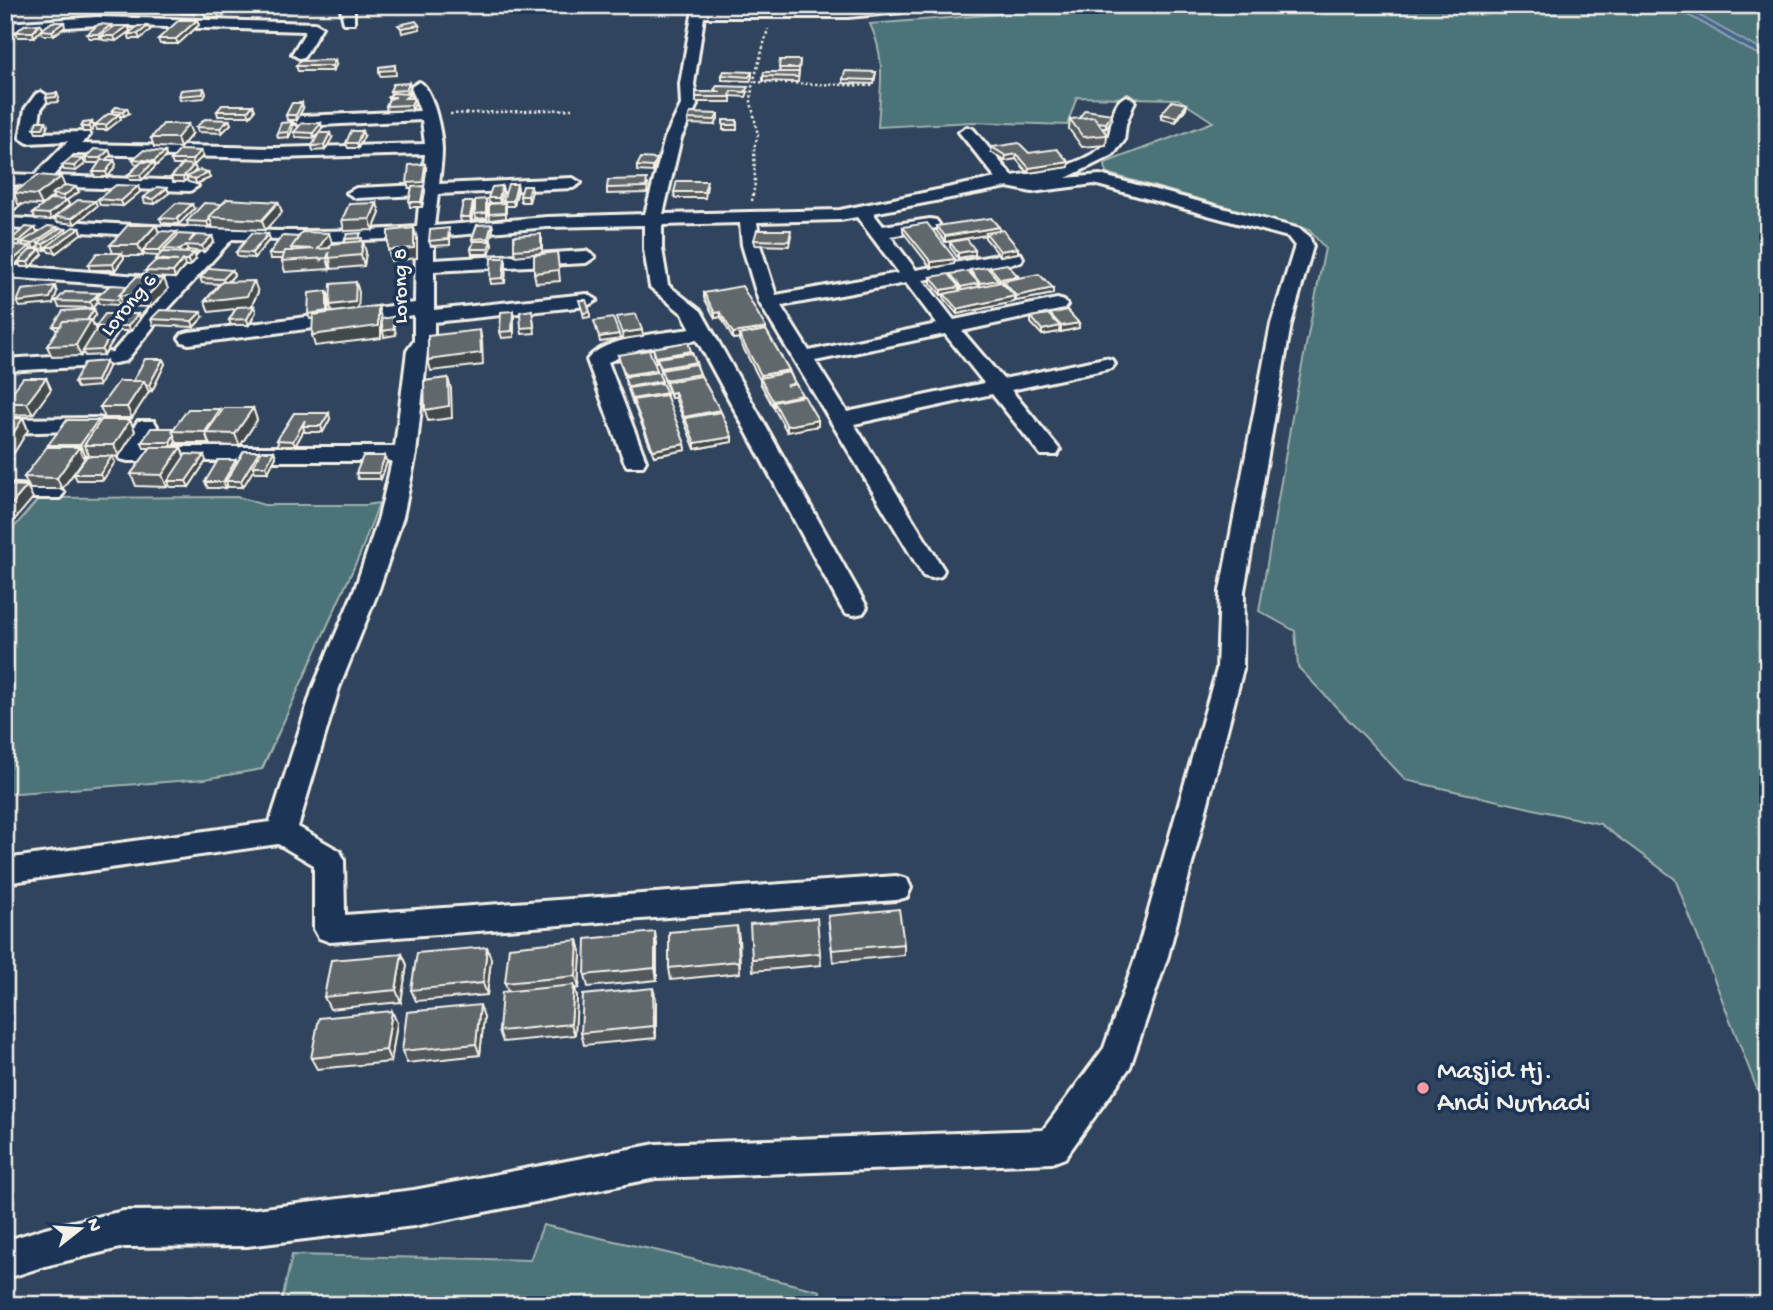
<svg xmlns="http://www.w3.org/2000/svg" width="1773" height="1310" font-family="'Gochi Hand',sans-serif">
	<rect width="100%" height="100%" fill="#31445d"/>
	<filter id="ink" filterUnits="userSpaceOnUse"><feTurbulence type="fractalNoise" baseFrequency=".0143" numOctaves="2"/><feDisplacementMap in="SourceGraphic" scale="14" xChannelSelector="R" yChannelSelector="G"/><feConvolveMatrix kernelMatrix="1 2 1 2 8 2 1 2 1" color-interpolation-filters="sRGB"/></filter>
	<g filter="url(#ink)">
		<path fill="#4b7378" stroke="#a0b2b0" stroke-width="2" d="M996,5H1660C1701,15 1729,44 1768,58V1117L1675,879L1600,824L1406,780L1298,667L1295,631L1259,611L1292,417L1325,248L1309,230L1106,173L1105,163L1213,122L1178,99L1077,97L1067,125L973,122L878,127C880,88 887,60 870,24L1000,14Z
			M1679,5H1768V54Z
			M238,497L264,505H366L379,503L360,554L262,769L205,779L5,794V626L14,617L5,615V538L39,498Z
			M543,1225L663,1252L820,1291L818,1305H281L292,1255L530,1260Z"/>
		<path fill="#45658a" stroke="#8b9db0" stroke-width="2" d="M1660,5L1682,6L1768,54V58C1729,44 1701,15 1660,5Z"/>
		<g fill="none" stroke-linecap="round" stroke-linejoin="round">
			<defs>
				<path id="street" d="M270,5H299L292,9L271,10Z
					M340,5H354V23H344Z
					M898,5L904,9L902,12L848,17H704L694,84L697,105L681,138L663,214L840,210L996,178L959,132L967,127L973,129L1012,176C1041,172 1077,167 1101,148C1116,137 1107,102 1127,96L1135,101L1126,124L1124,141L1113,155L1066,178L1100,175L1300,229L1309,236L1313,246L1291,324L1244,591L1243,669L1168,956L1130,1067L1065,1158L1052,1163L656,1178L414,1226L247,1246L124,1247L45,1266L5,1279V1241L45,1228L124,1211L247,1210L414,1190L656,1144L1043,1130L1104,1048L1136,956L1217,669L1220,591L1271,324L1295,246L1288,237L1094,184L1032,192L1007,187L873,213L883,226L930,219L936,220L939,224L936,228L890,236L916,270L1014,252L1021,254L1023,258L1021,262L923,280L954,320L1057,299L1064,301L1067,305L1064,309L962,331L1003,379L1105,358L1112,360L1115,364L1112,368L1011,390L1060,450L1057,455H1041L992,394L854,424L944,570L941,576L932,578L923,576L920,570L759,302L742,245L740,223L662,225V249L668,285L701,311L867,607L863,613L854,615L845,613L841,607L697,340L639,349L608,362L646,461L643,466H627L624,461L587,360C603,337 664,333 691,329L683,314L650,287L644,249V225L547,227L434,237V260L586,251L595,257L586,263L434,271V310L587,294L597,300L587,306L434,322V341L427,351L416,454L403,517L379,589L339,688L298,827L340,851L344,859L345,915L896,876L907,879L911,888L907,897L896,900L330,942L319,938L314,929V865L278,844L5,883V859L270,822L313,688L355,589L379,517L392,461H128L120,459L117,454L138,421H154L157,426L143,447H395L407,351L414,341V315L189,344L182,342L179,338L182,334L189,332L415,303L416,238L333,241L232,239L165,312L126,361L98,366L5,371V359L113,352L167,288L5,277V265L175,279L213,239L5,228V218C141,224 280,238 417,227L420,195L356,198L347,193L356,188L422,185L425,154L275,158L73,154L53,176L190,181L198,186L190,191L43,186L11,211L5,212V198L23,185L5,184V174L35,175L68,141L28,143L20,138L25,109L36,94L41,92L49,97L41,109L37,133L88,132L90,135L82,144L275,148L425,144L422,120L301,126L293,121L301,116L420,111L411,87L419,82C433,87 442,135 442,150C442,161 440,173 439,184L573,178L581,183L573,188L438,194L434,226L547,217L645,214L665,138L681,105L680,84L693,10L848,9ZM857,217L899,273L776,295L760,245L757,222L840,220ZM906,283L937,324L809,351L781,306ZM945,334L984,383L847,412L815,361Z
					M97,17L315,23L322,27L304,57L299,58L292,54L306,31L97,25L5,31V23Z
					M98,418L106,420L109,425L106,430L5,433V419Z
					M5,484L60,488L64,493L60,498H5Z"/>
			</defs>
			<use href="#street" stroke="#f4f1e8" stroke-width="6"/>
			<path stroke="#f4f1e8" stroke-width="2.5" stroke-dasharray="2.5 2.5" stroke-linecap="butt" d="M755,82L874,86
				M450,114L572,109
				M752,201L755,183L754,148L758,135L751,102L752,87L768,29"/>
			<use href="#street" fill="#1d3557" fill-rule="evenodd"/>
		</g>
		<path fill="#53595d" stroke="#f4f1e8" stroke-width="2" d="M184,5H204V7L194,14L180,13L178,9Z
			M461,5H474L462,7Z
			M572,5H587L588,13L573,14Z
			M238,9L219,18L205,16L204,12Z
			M197,20L199,25L178,44H160L158,39Z
			M40,24L42,29L34,37H18L16,32Z
			M111,25L112,27L128,26L130,31L116,41L103,40L102,38H89L87,34Z
			M65,27L54,35H43L41,30Z
			M150,30L140,39H130L128,34Z
			M800,60L798,82L763,81V76L780,72L779,68Z
			M336,65L333,71H298L296,66Z
			M752,72V77L750,81L722,80V75Z
			M876,72L874,84L843,83V79Z
			M410,88L408,94H410L411,98L415,103L412,110L387,111L386,106L389,99L388,97L391,94L390,91Z
			M714,90L748,92L746,97L731,96V102H696V97L714,92Z
			M1187,104L1186,108L1176,122L1161,119V114Z
			M253,105L255,110L250,116H218L217,111Z
			M116,107L129,113L124,116H120L121,119L107,130H97L95,125L113,114L112,111Z
			M303,108L297,120H287L286,115Z
			M718,114V119L715,125L688,124V119Z
			M1070,119H1112L1106,128H1102L1107,135L1106,145L1082,147L1069,129Z
			M229,120L231,124L222,133L198,132L196,127Z
			M723,120H737V130H723Z
			M292,122L293,127L289,137L278,138L277,133Z
			M81,127H94L91,132H83Z
			M322,128L314,138L296,137L294,132Z
			M192,134L180,148L154,147L151,138Z
			M364,136L358,148H348L346,143Z
			M332,138L325,150L313,151L312,146Z
			M992,147L1029,153L1069,167L1028,173L1016,159L1005,161L991,152Z
			M109,150L111,155L105,160H114L116,165L108,177H95L93,172L99,163H87L85,158Z
			M201,151L203,156L194,165L196,170L193,174L210,178L196,184L188,182L187,179L184,182H173L171,177L183,165H173L171,160Z
			M165,152L166,157L155,166V167L142,180H130L128,175L139,164H135L133,159Z
			M83,159L85,164L76,171L64,170L62,165Z
			M657,164L653,172L637,171V166Z
			M426,169L424,187L425,191L422,207H410L409,202L412,188H409Z
			M517,184L518,189L514,206H506V218L490,220L489,214L504,203L503,201Z
			M648,184L647,193L607,194V188Z
			M65,186L79,192L67,200L69,205L51,220L35,219L33,213L54,199L53,196L42,205L18,204L14,193Z
			M502,186L503,192L500,203H489L488,198Z
			M707,186L705,198H675L674,192Z
			M167,188L169,193L155,204L145,203L143,198Z
			M532,191L529,202H521L520,196Z
			M140,192L123,206L100,205L98,199Z
			M95,201L97,206L75,224L57,222L55,217Z
			M278,202L282,212L265,230L213,228L212,224L209,227L188,226L187,221L222,204Z
			M487,205V218L476,219L475,214Z
			M474,207L471,222H461L460,217Z
			M194,209L179,224L162,223L160,218Z
			M380,213L373,230L344,231L342,220Z
			M492,224L493,229L490,241H491L492,246L489,254H472L471,249L473,243L472,239Z
			M156,225L159,232H177L178,235H194V237L212,236L214,242L204,252L188,250L184,253L196,259L190,266H185L175,278L147,277L145,271L156,261V259L159,256L145,255L144,254L143,256H123L124,258L115,270H90L88,265L113,253L110,245Z
			M937,226L999,227V231L1018,253L1000,256L985,238V235L945,242L937,231Z
			M903,227L955,259L954,264L931,268L903,232Z
			M35,228L37,233L58,230L67,232L80,228L82,233L56,253L49,252L47,249L45,250L40,249L39,246L34,249H40L43,254L30,267H21L19,263L10,269H5V244L10,249L13,246H12L9,241Z
			M268,234L270,239L254,258L238,257L236,252Z
			M450,234V245L431,246L429,241Z
			M791,235L789,246L755,245L754,240Z
			M282,236L332,243V244L346,243L345,239L362,238L361,242L366,252L364,266L332,269L331,266L330,269L285,272L282,261L283,259H270L269,254Z
			M542,239V253L515,256L514,250Z
			M950,242L975,255L958,258L950,247Z
			M557,252L560,281L536,283L534,273Z
			M505,258L506,263L505,283L491,284L490,279Z
			M990,267L1018,278L1053,288V294L1016,301L1014,299V302L957,314L944,299V295H941L931,283V277L951,276V274L970,273V270H990Z
			M232,270L234,275L228,282L258,292L251,307L256,312L249,325H231L229,320L236,308L209,312L205,301L219,284L202,283L200,278Z
			M164,279L168,289L151,307L124,306L122,302L120,305L99,304L98,302L92,308L59,307L56,301L99,293L100,295L128,286Z
			M704,293L766,328V330L789,370L795,384L818,420V426L787,432L760,383V380L739,340V338L733,339L721,317L715,318L704,298Z
			M94,309L96,314L92,321L96,330L97,328L96,326L140,319L131,331H119L104,355L85,356L83,352L81,356L52,357L47,346L57,331L53,326Z
			M513,311L514,316V337L502,338L500,332Z
			M1050,314L1079,323V328L1061,332L1059,330V332L1042,335L1031,323V317L1050,316Z
			M203,317L194,327L153,325L151,319Z
			M653,348L692,353L701,376L720,410L732,437V442L695,449L675,398H671L658,362L656,363Z
			M618,355L657,372L685,444L686,450L654,456L634,405H633Z
			M163,359L165,364L152,391H148L149,392L132,418H105L100,407Z
			M106,361L108,367L99,386L77,388L74,382Z
			M46,378L51,389L33,414L10,415L5,406V402Z
			M253,408L257,420L240,446L210,445L209,443H177L176,441L172,447H181L184,456L206,461L189,487H170L169,484L167,487L136,486L131,474L150,448H144L142,442L175,428L221,411Z
			M294,413L330,419L323,432H305L304,430L295,446H279L277,440Z
			M23,418L28,430L14,453H9L13,459L5,468V419Z
			M98,420L99,423L130,420L135,431L119,456L112,457L115,462L103,480H77L74,474L89,456L88,453L86,456H83L84,459L62,489H30L24,477L49,447L48,445Z
			M274,451L276,457L268,472H255L254,469L243,487H228L227,485L226,488H208L205,482L236,463L260,454Z
			M387,462L381,479H358L356,473Z
			M828,916L904,944V955L833,962Z
			M739,938L740,973L671,980L669,968Z
			M578,940L581,952L579,988L575,989L577,997L575,1035L503,1042L499,1031L508,992L505,983Z
			M657,944V980L588,987L585,975Z
			M487,947L491,959L487,995L416,1001L411,990Z
			M820,953L821,965L753,971L752,959Z
			M402,954L407,965L401,1002L330,1009L324,997Z
			M656,999V1038L584,1045L581,1033Z
			M484,1017L480,1055L407,1063L402,1051Z
			M397,1023L391,1062L317,1069L311,1058Z"/>
		<path fill="#43484c" stroke="#f4f1e8" stroke-width="2" d="M117,5L128,6L117,10L116,6Z
			M199,5H204V7L194,14L193,10Z
			M234,5H237L238,9L219,18L218,14Z
			M197,20L199,25L178,44L176,39Z
			M64,22L65,27L54,35L52,31Z
			M40,24L42,29L34,37L33,32Z
			M111,25L113,29L101,36L102,38L101,39L99,34Z
			M419,25L420,29L402,33L401,28Z
			M128,26L130,31L116,41L114,36Z
			M148,26L150,30L140,39L138,34Z
			M335,60L336,65L333,71L332,66Z
			M395,65L396,75L380,76L379,71Z
			M409,83L410,88L407,95L406,90Z
			M204,88L206,93L204,98L180,100L179,96Z
			M57,93L59,98L58,102L48,103L46,98Z
			M414,98L415,103L412,110L411,105Z
			M302,103L303,108L297,120L296,115Z
			M1187,104L1186,108L1176,122L1177,117Z
			M253,105L255,110L250,116L248,111Z
			M127,108L129,113L124,116L123,112Z
			M119,114L121,119L107,130L106,125Z
			M1112,114V119L1106,128V123Z
			M229,120L231,124L222,133L220,128Z
			M46,121L48,125L45,133H36L34,128Z
			M92,122L94,127L91,132L89,127Z
			M292,122L293,127L289,137L288,132Z
			M321,123L322,128L314,138L313,133Z
			M188,124L192,134L180,148L177,138Z
			M362,131L364,136L358,148L357,143Z
			M330,133L332,138L325,150L324,145Z
			M109,150L111,155L102,163L100,158Z
			M201,151L203,156L194,165L196,170L189,177H186L187,179L184,182L183,177L194,165L192,160Z
			M165,152L166,157L156,166L154,161Z
			M1017,154L1016,159L1005,161L1006,156Z
			M83,159L85,164L76,171L74,166Z
			M657,159V164L653,172V167Z
			M114,160L116,165L108,177L106,172Z
			M154,162L155,167L142,180L140,175Z
			M1069,162V167L1028,173L1029,168Z
			M425,164L426,169L424,187L425,191L422,207L421,202L423,187L409,188L407,183Z
			M208,172L210,178L196,184L195,179Z
			M61,177L65,187L52,194L53,196L42,205L37,195Z
			M517,184L518,189L514,206L513,201Z
			M138,186L140,192L123,206L121,201Z
			M502,186L503,192L500,203L499,198Z
			M531,186L532,191L529,202L528,196Z
			M76,187L79,192L65,201L63,196Z
			M167,188L169,193L155,204L153,199Z
			M67,200L69,205L51,220L49,214Z
			M95,201L97,206L75,224L72,218Z
			M278,202L282,212L265,230L262,220Z
			M473,202L474,207L471,222L470,217Z
			M377,203L380,213L373,230L370,219Z
			M192,204L194,209L179,224L177,219Z
			M210,219L212,224L209,227L207,222Z
			M492,224L493,229L489,243L488,238Z
			M156,225L160,236L143,250L144,254L143,256L138,245Z
			M57,227L59,232L38,243L39,246L34,249L32,244Z
			M999,227V233H986V235L945,242V236Z
			M35,228L38,233L22,242L23,245L21,246L19,241Z
			M80,228L82,233L56,253L53,247Z
			M414,228L417,238V258L391,261L388,250Z
			M66,229L68,234L46,247L47,249L45,250L43,244Z
			M177,232L178,237L164,249L165,252L161,256L159,250Z
			M329,233L332,243L321,260L318,249Z
			M268,234L270,239L254,258L252,253Z
			M212,236L214,242L204,252L202,246Z
			M363,241L366,252L364,266L361,255Z
			M491,241L492,246L489,254L488,249Z
			M7,243L10,249L5,257V247Z
			M186,245L188,250L182,255L180,250Z
			M30,246L32,252L10,269L8,264Z
			M1018,248V253L1000,256V251Z
			M40,249L43,254L30,267L28,262Z
			M975,250V255L958,258V253Z
			M329,252L331,266L330,269L327,258Z
			M122,253L124,258L115,270L113,264Z
			M194,253L196,259L190,266L188,260Z
			M505,258L506,263L505,283L503,278Z
			M955,259L954,264L931,268V262Z
			M183,260L185,266L175,278L173,272Z
			M232,270L234,275L225,285L223,279Z
			M1018,276L1017,281H1003V284L1000,285V279Z
			M8,279L10,285L5,291V282Z
			M164,279L168,289L151,307L147,296Z
			M998,280V285L980,288V283Z
			M254,281L258,292L251,307L209,312L205,301Z
			M356,282L359,292L358,313L333,316L330,305Z
			M979,283L978,289L961,292V287Z
			M55,286L57,292L53,304L20,307L17,302Z
			M959,287V292L941,295V290Z
			M1053,288V294L1016,301V296Z
			M327,291L329,296L328,317L310,319L308,314Z
			M99,293L101,298H96L98,302L92,308L90,302Z
			M1015,296L1014,302L957,314V309Z
			M120,297L122,302L120,305L117,300Z
			M254,306L256,312L249,325L247,319Z
			M378,306L381,318V338L315,346L312,335Z
			M94,309L96,314L92,321L96,331L81,356L76,345L85,324Z
			M201,312L203,317L194,327L192,321Z
			M590,312V317L584,318L583,313Z
			M720,312L721,317L715,318V313Z
			M138,314L140,319L131,331L128,326Z
			M533,316L535,333L522,334L521,328Z
			M393,317L396,335L384,337L383,331Z
			M1079,323V328L1061,332V326Z
			M116,326L119,331L104,355L102,350Z
			M1060,326L1059,332L1042,335V330Z
			M7,327L12,338L5,348V329Z
			M766,328V333L739,335V338L733,339V333Z
			M480,330L482,341L483,365L431,371L428,360Z
			M642,330L643,336L623,339L622,333Z
			M619,334L620,339L600,342L599,337Z
			M691,351L692,357L657,358L658,362L656,363V357Z
			M163,359L165,364L152,391L149,385Z
			M106,361L108,367L99,386L97,381Z
			M696,362L697,368L661,370V374V368Z
			M657,370L658,375L625,381V375Z
			M789,370V376L761,379V375Z
			M700,374L701,380L666,382V386L665,380Z
			M46,378L51,389L33,414L27,403Z
			M448,378L451,389L452,418L428,421L425,410Z
			M144,381L149,392L132,418L127,407Z
			M662,381V387L629,392L628,387Z
			M675,392V398H671L670,393Z
			M667,393V399L633,400L634,405H633L632,399Z
			M802,395L803,400L774,402V406H773V401Z
			M253,408L257,420L240,446L235,434Z
			M220,409L224,421L206,433L209,444L205,432Z
			M720,410L721,416L685,418L686,422H685L684,417Z
			M329,413L330,419L323,432L321,426Z
			M23,418L28,430L14,453L8,441Z
			M98,420L103,431L84,445L88,453L86,456L80,445Z
			M130,420L135,431L119,456L114,445Z
			M305,420L303,426L304,430L295,446L293,441Z
			M818,420V426L787,432V426Z
			M174,435L176,441L172,448L170,442Z
			M732,437V442L695,449V443Z
			M685,444L686,450L654,456L653,450Z
			M79,447L84,459L62,489L57,478Z
			M181,447L185,459L168,481L169,484L167,487L162,475Z
			M7,448L13,459L5,468V450Z
			M259,451L261,457L253,466L254,469L243,487L241,481Z
			M274,451L276,457L268,472L266,466Z
			M204,455L206,461L189,487L186,481Z
			M112,456L115,462L103,480L100,474Z
			M385,456L387,462L381,479L379,473Z
			M236,460L238,466L226,481L227,485L226,488L223,482Z
			M27,486L33,498L5,531V512Z
			M737,926L739,938L740,973L739,961Z
			M655,932L657,944V980L655,968Z
			M578,940L581,952L579,988L576,976Z
			M487,947L491,959L487,995L483,983Z
			M402,954L407,965L401,1002L396,990Z
			M574,985L577,997L575,1035L571,1024Z
			M653,988L656,999V1038L654,1026Z
			M480,1005L484,1017L480,1055L476,1044Z
			M392,1011L397,1023L391,1062L386,1050Z"/>
		<path fill="#60676c" stroke="#f4f1e8" stroke-width="2" d="M184,5H199L193,10L178,9Z
			M215,5H234L218,14L204,12Z
			M572,5H587L588,9L572,10Z
			M179,20H197L176,39H158Z
			M416,21L419,25L401,28L398,25Z
			M52,22H64L52,31L41,30Z
			M40,24L33,32H16L24,25Z
			M99,24L111,25L99,34H87Z
			M115,26H128L114,36H101Z
			M138,26H148L138,34H128Z
			M335,60L332,66H296L300,61Z
			M780,60H800L799,68H779Z
			M395,65V70L379,71V67Z
			M724,71L752,72L749,77L722,75Z
			M845,71L876,72L874,80L843,79Z
			M764,72H799L798,77L763,76Z
			M409,83L406,90L390,91L393,84Z
			M717,86L748,87L745,92L731,91L730,97H696V92H721L714,90Z
			M204,88L203,94L179,96L181,90Z
			M57,93L56,97L46,98L47,94Z
			M393,93L410,94L405,98H414L411,105L386,106L389,99L396,97H388Z
			M1172,101L1187,104L1177,117L1161,114Z
			M292,103H302L296,115H286Z
			M222,105H253L248,111H217Z
			M116,107L127,108L123,112L112,111Z
			M1085,110L1112,114L1106,123L1098,122L1094,117L1079,118Z
			M690,113L718,114L715,120L688,119Z
			M108,114H119L106,125H95Z
			M1094,117L1107,135L1083,137L1070,119Z
			M205,119L229,120L220,128L196,127Z
			M723,120H737V125H723Z
			M37,121H46L43,128H34Z
			M92,122L89,127H81L83,123Z
			M292,122L288,132L277,133L281,123Z
			M302,123H321L313,133L294,132Z
			M163,124H188L177,138H151Z
			M351,131H362L357,143H346Z
			M319,133H330L324,145L312,146Z
			M1019,143L1029,153L1057,149L1069,162L1029,168L1017,154L1006,156L992,147Z
			M94,149L109,150L100,158H85Z
			M144,150L165,152L154,161L133,159Z
			M180,150L201,151L192,160H171Z
			M71,158L83,159L74,166L62,165Z
			M641,158L657,159L653,167L637,166Z
			M101,160H114L106,172H93Z
			M142,162H154L140,175H128Z
			M183,164L194,165L183,177H171Z
			M425,164L423,182L407,183L409,165Z
			M200,170L208,172L195,179L186,177Z
			M38,175L61,177L37,195L14,193Z
			M647,179L646,187L607,188L608,180Z
			M677,181H707L704,192H674Z
			M508,184H517L513,201H503Z
			M66,185L76,187L63,196L52,194Z
			M116,185L138,186L121,201L98,199Z
			M424,186L421,202H409L412,187Z
			M502,186L499,198H488L492,187Z
			M523,186H531L528,196H520Z
			M157,187L167,188L153,199L143,198Z
			M51,199L67,200L49,214L33,213Z
			M227,199L278,202L262,220L209,217Z
			M486,199V213L475,214V200Z
			M78,200L95,201L72,218L55,217Z
			M463,202H473L470,217H460Z
			M176,203L192,204L177,219L160,218Z
			M204,203L222,204L209,217L210,219L207,222L187,221Z
			M377,203L370,219L342,220L349,204Z
			M505,203V213L489,214V204Z
			M991,218L999,227L945,236L937,226Z
			M927,223L955,259L931,262L903,227Z
			M492,224L488,238L472,239L477,225Z
			M128,225H156L138,245H110Z
			M48,226L57,227L32,244L22,242Z
			M26,227L35,228L19,241H9Z
			M73,227L80,228L53,247H46Z
			M60,228L66,229L43,244L38,243Z
			M414,228V248L388,250V231Z
			M449,228L448,239L429,241L430,230Z
			M757,230H791L789,241L754,240Z
			M1003,230L1018,248L1000,251L986,233Z
			M160,231L177,232L159,250H143Z
			M302,232L329,233L318,249L330,248L331,244L363,241L361,255L329,258V252L327,258L282,261L285,251L314,249L291,248Z
			M252,233L268,234L252,253L236,252Z
			M361,233L359,238L345,239L347,234Z
			M179,234L194,235L189,242L196,235L212,236L202,246L186,245L180,250L164,249Z
			M541,234V248L514,250V236Z
			M282,236L299,237L291,248L292,251H285L284,254H269Z
			M967,239L975,250L958,253L950,242Z
			M474,241H491L488,249H471Z
			M14,245L30,246L8,264H5V252Z
			M31,249H40L28,262H18Z
			M162,252L194,253L188,260H183L173,272L145,271L155,261H178L156,259Z
			M557,252L559,270L534,273V255Z
			M97,253H122L113,264L88,265Z
			M491,258H505L503,278L490,279Z
			M1007,264L1018,276L1000,279L990,267Z
			M987,267L998,280L980,283L970,270Z
			M209,268L232,270L223,279L200,278Z
			M968,271L979,283L961,287L951,274Z
			M949,274L959,287L941,290L931,277Z
			M1039,274L1053,288L1016,296L1003,281Z
			M136,277L164,279L147,296L119,295Z
			M254,281L247,296L205,301L222,282Z
			M356,282L355,302L330,305L331,284Z
			M1001,282L1015,296L957,309L944,294Z
			M110,285L128,286L119,295L120,297L117,300L96,298Z
			M55,286L50,298L17,302L22,290Z
			M742,286L766,328L733,333L720,312L715,313L704,293Z
			M327,291V311L308,314L309,293Z
			M65,292L99,293L90,302L56,301Z
			M579,300H586L590,312L583,313Z
			M254,306L247,319L229,320L237,307Z
			M378,306V326L312,335L313,315Z
			M94,309L87,320L63,321L60,326H53L63,311Z
			M160,310L201,312L192,321L151,319Z
			M532,310L534,327L521,328L520,312Z
			M1067,310L1079,323L1061,326L1050,314Z
			M513,311L512,331L500,332L501,312Z
			M105,314H138L128,326H116L102,350L83,351L98,327H103L96,326Z
			M636,314L642,330L622,333L616,317Z
			M1048,314L1060,326L1042,330L1031,317Z
			M393,317L394,329L383,331L381,319Z
			M613,318L619,334L599,337L594,321Z
			M91,320L76,345L47,346L63,321Z
			M480,330L481,353L428,360V336Z
			M766,330L789,370L761,375L739,335Z
			M688,342L691,351L656,357L653,348Z
			M649,350L657,370L625,375L618,355Z
			M692,353L696,362L661,368L657,358Z
			M145,359H163L149,385H146L144,381H133Z
			M106,361L97,381L74,382L84,363Z
			M696,364L700,374L665,380L661,370Z
			M658,372L662,381L628,387L624,377Z
			M789,372L795,383L786,386L796,384L802,395L773,401L760,378Z
			M701,376L720,410L684,417L675,392L670,393L666,382Z
			M23,378H46L27,403H5V402Z
			M448,378L449,406L425,410L424,381Z
			M119,381H144L127,407H100Z
			M662,383L667,393L632,399L628,388Z
			M666,395L685,444L653,450L633,400Z
			M804,396L818,420L787,426L774,402Z
			M224,408H253L235,434L206,433Z
			M188,409H220L205,432L172,431Z
			M721,412L732,437L695,443L685,418Z
			M294,413H329L321,426H303L305,420L293,441L277,440Z
			M23,418L8,441H5V419Z
			M67,420H98L80,445H48Z
			M101,420H130L114,445H84Z
			M151,428H175L172,431L174,435L170,442H142Z
			M47,447H79L57,478L24,477Z
			M151,447H181L162,475L131,474Z
			M244,451H259L241,481H226Z
			M262,451H274L266,466H253Z
			M186,454L204,455L186,481H168Z
			M87,456H112L100,474H74Z
			M363,456H385L379,473H356Z
			M218,460H236L223,482H205Z
			M5,485L27,486L5,512Z
			M899,909L904,944L832,950L828,916Z
			M817,918L820,953L752,959L750,924Z
			M737,926L739,961L669,968V932Z
			M655,932V968L585,975L586,939Z
			M578,940L576,976L505,983L509,947Z
			M487,947L483,983L411,990L417,953Z
			M402,954L396,990L324,997L331,960Z
			M574,985L571,1024L499,1031L502,992Z
			M653,988L654,1026L581,1033L583,995Z
			M480,1005L476,1044L402,1051L407,1012Z
			M392,1011L386,1050L311,1058L319,1018Z"/>
	</g>
	<circle fill="#ff9aa2" stroke="#1d3557" stroke-width="2.5" cx="1423" cy="1088" r="7"/>
	<g text-anchor="middle" dominant-baseline="central" stroke-width="7" stroke-linejoin="round" paint-order="stroke">
		<g font-size="21" fill="#f4f1e8" stroke="#1d3557">
			<text transform="translate(402 286) rotate(-90)">Lorong 8</text>
			<text transform="translate(130 306) rotate(-50)">Lorong 6</text>
		</g>
		<g font-size="28" fill="#f4f1e8" stroke="#1d3557" text-anchor="start">
			<text x="1437" y="1072">Masjid Hj.<tspan x="1437" dy="32">Andi Nurhadi</tspan></text>
		</g>
	</g>
	<rect width="1773" height="1310" fill="none" stroke="#1d3557" stroke-width="28"/>
	<rect x="14" y="14" width="1745" height="1282" fill="none" stroke="#f4f1e8" stroke-width="2.5" filter="url(#ink)"/>
	<g transform="translate(80 1229) rotate(73)" stroke="#1d3557" stroke-width="5" paint-order="stroke">
	<path d="M0-5L12 26L0 18L-12 26Z" fill="#f4f1e8"/>
	<text y="-10" font-size="19" font-weight="bold" text-anchor="middle" fill="#f4f1e8">N</text>
	</g>
</svg>
